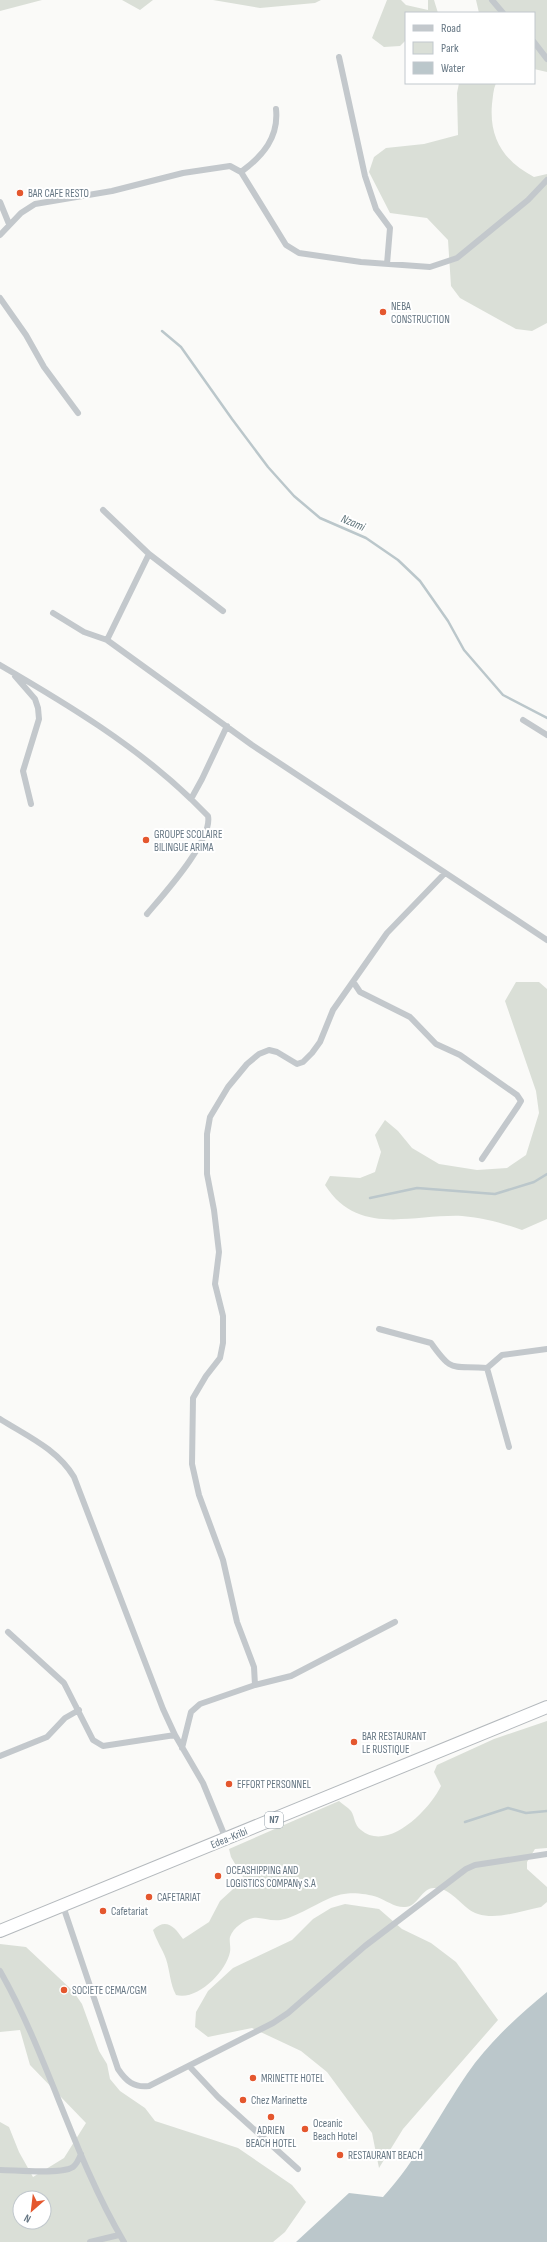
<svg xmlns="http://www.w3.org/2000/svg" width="547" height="2242" font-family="'Sofia Sans Condensed',sans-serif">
	<rect width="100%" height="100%" fill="#fafaf8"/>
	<path fill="#dadfd7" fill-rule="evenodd" d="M0,0H42L0,11Z
		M122,0H153L140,10Z
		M213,0H321L315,3L260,8Z
		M387,0H401L406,5L428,10V0H434L438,13H406V40L400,46L384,47L372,38Z
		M476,0H547V72L534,69V13H479Z
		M459,83H496C493,90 493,97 492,104C489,139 504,161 534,177L547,174V323L532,331L516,329L460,298L451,286L448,240L427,218L390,213L369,172L374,157L386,148L424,144L458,135L457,93Z
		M516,982H539L547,989V1219L522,1230C502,1223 484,1218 462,1216C412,1214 358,1237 325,1185L330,1176L360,1178L375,1172L381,1152L375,1135L385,1120L398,1131L412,1148L439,1164L477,1170L507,1168L526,1155L539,1113L536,1091L505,1001Z
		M547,1721V1848L535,1849L527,1862V1869L547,1887V1902L541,1907C521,1911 497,1920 478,1914C463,1910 452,1887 434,1888C421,1888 418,1907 405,1907C396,1908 385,1900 377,1897C369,1894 352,1892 344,1894C327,1896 303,1914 285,1919C272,1923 261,1916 253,1918C244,1920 233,1928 230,1937C229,1941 231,1947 230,1952C226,1972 197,2001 176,1995C170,1984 170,1971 166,1959C162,1948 157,1942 153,1930C166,1917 175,1927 183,1939L209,1922L220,1901L244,1879L231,1857L229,1849L339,1801C342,1804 348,1807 351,1811C355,1817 354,1825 361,1830C388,1853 430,1809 441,1786L434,1772L437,1765L494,1739Z
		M345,1904L379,1909L402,1929L431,1943L456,1962L498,2020L403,2129L379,2168L372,2133L327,2072L301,2051L252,2028L208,2037L195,2027L196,2012L208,1991L233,1968L292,1940L313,1919L331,1908Z
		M0,1944L26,1947L73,1991L82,2004L99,2051L107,2064L110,2079L120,2091L145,2108L155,2121L238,2148L292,2185L306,2202L285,2232L273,2242H0V2122L9,2127L19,2152L33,2177L64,2158L86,2123L30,2065L20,2030L0,2032ZM20,2198H44V2222H20Z"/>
	<path fill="#bbc7cb" d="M547,1992V2242H296L349,2193L383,2197C417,2160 439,2115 467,2074C489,2042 518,2016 547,1992Z"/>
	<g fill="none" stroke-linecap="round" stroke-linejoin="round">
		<path stroke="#bbc7cb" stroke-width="2.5" d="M162,331L181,347L232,419L268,467L294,496L320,518L366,538L398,560L420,581L448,621L464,650L503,695L547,718
			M370,1198L417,1188L495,1194L534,1182L547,1174
			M465,1822L508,1808L526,1813L547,1811"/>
		<defs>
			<path id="highway" d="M0,1931L547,1707"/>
		</defs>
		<use href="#highway" stroke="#b4b9bd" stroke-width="14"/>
		<path stroke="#c3c8cc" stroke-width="6" d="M492,0L503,13
			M534,42L547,59
			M339,57L365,176L376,209L390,228L387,264
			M241,172C263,156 279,137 276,109
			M0,202L9,224
			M0,235L21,213L35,204L112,191L183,173L230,166L241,172L286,245L299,253L361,262L430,267L457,258L528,200L547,180
			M0,298L26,335L44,367L78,413
			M103,510L149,554
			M53,613L84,632L107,640L252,745L547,940
			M107,640L149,554L223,611
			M0,665C67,704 135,745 191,799L202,779L227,726
			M15,676L35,699L38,708L39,719L23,771L31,804
			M523,720L547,735
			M147,914C163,895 213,840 208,816L191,799
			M354,983L360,992L410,1017L436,1044L460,1055L517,1095L521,1101L518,1106L482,1159
			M379,1329L431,1343C453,1374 451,1365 487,1368L502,1355L547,1349
			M487,1368L509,1447
			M0,1419C27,1436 57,1449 74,1477L163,1709L175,1735L203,1783L226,1839
			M8,1632L64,1683L93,1740L103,1746L175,1735
			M255,1685L291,1676L395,1622
			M182,1748L191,1712L200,1704L255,1685L254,1667L237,1622L223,1560L199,1495L192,1464L193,1398L206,1376L220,1358L223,1343V1316L215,1284L219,1252L214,1210L207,1174V1134L210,1117L228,1087L247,1064L259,1054L269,1050L277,1052L297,1064L303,1062L312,1053L320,1042L333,1010L387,933L445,873
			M0,1756L47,1737L65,1718L79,1710
			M63,1906L118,2069C126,2081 134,2088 149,2086L273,2023L288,2013L365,1946L466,1869L475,1865L547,1854
			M0,1971C49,2057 73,2156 124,2242
			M190,2067L218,2097L298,2169
			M0,2170C15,2170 61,2175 73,2167C77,2164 79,2159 81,2154
			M90,2242L119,2235"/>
		<use href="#highway" stroke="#fff" stroke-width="12"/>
	</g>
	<g fill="#e4572e" stroke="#fff" stroke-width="1.5">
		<circle cx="20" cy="193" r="4"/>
		<circle cx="383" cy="312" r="4"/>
		<circle cx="146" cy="840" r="4"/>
		<circle cx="354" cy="1742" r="4"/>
		<circle cx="229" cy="1784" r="4"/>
		<circle cx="218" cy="1876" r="4"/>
		<circle cx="149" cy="1897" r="4"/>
		<circle cx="103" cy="1911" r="4"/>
		<circle cx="64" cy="1990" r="4"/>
		<circle cx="253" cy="2078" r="4"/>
		<circle cx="243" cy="2100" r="4"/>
		<circle cx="271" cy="2117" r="4"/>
		<circle cx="305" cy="2129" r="4"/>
		<circle cx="340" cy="2155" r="4"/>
	</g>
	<g text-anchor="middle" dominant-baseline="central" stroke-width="4" stroke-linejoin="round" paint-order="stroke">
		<rect fill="#fff" stroke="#939fa8" stroke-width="1" x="265" y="1812" width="18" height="16" rx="3"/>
		<g font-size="10" font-weight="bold" fill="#657683">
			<text x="274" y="1820">N7</text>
		</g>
		<g font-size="11" fill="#657683" stroke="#fff" text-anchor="start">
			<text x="28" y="193">BAR CAFE RESTO</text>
			<text x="391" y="306">NEBA<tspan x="391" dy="13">CONSTRUCTION</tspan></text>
			<text x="154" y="834">GROUPE SCOLAIRE<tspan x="154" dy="13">BILINGUE ARIMA</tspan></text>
			<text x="362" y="1736">BAR RESTAURANT<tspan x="362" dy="13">LE RUSTIQUE</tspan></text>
			<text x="237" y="1784">EFFORT PERSONNEL</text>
			<text x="226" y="1870">OCEASHIPPING AND<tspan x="226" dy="13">LOGISTICS COMPANy S.A</tspan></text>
			<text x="157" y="1897">CAFETARIAT</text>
			<text x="111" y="1911">Cafetariat</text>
			<text x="72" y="1990">SOCIETE CEMA/CGM</text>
			<text x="261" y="2078">MRINETTE HOTEL</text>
			<text x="251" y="2100">Chez Marinette</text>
			<text x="313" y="2123">Oceanic<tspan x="313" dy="13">Beach Hotel</tspan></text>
			<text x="271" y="2130" text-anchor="middle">ADRIEN<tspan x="271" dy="13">BEACH HOTEL</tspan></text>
			<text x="348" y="2155">RESTAURANT BEACH</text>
		</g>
		<g font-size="11" fill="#657683" stroke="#fff">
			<text transform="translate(229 1838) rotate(-22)">Edea-Kribi</text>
		</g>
		<g font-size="12" font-style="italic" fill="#60757c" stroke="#fff">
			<text transform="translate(353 523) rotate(23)">Nzami</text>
		</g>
	</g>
	<rect x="405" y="12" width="130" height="72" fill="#ffffff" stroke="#c1c8cd"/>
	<rect x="413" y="25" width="20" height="6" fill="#c3c8cc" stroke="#c1c8cd"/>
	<text x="441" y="32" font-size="12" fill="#657683">Road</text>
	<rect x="413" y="42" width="20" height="12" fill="#dadfd7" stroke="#c1c8cd"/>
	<text x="441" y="52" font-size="12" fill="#657683">Park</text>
	<rect x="413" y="62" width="20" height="12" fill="#bbc7cb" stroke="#c1c8cd"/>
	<text x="441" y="72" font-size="12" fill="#657683">Water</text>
	<g transform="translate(32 2210) rotate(208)"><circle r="19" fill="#ffffff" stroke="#c1c8cd"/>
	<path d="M0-3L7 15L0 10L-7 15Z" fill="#e4572e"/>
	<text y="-6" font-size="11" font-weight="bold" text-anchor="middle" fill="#657683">N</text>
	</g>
</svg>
